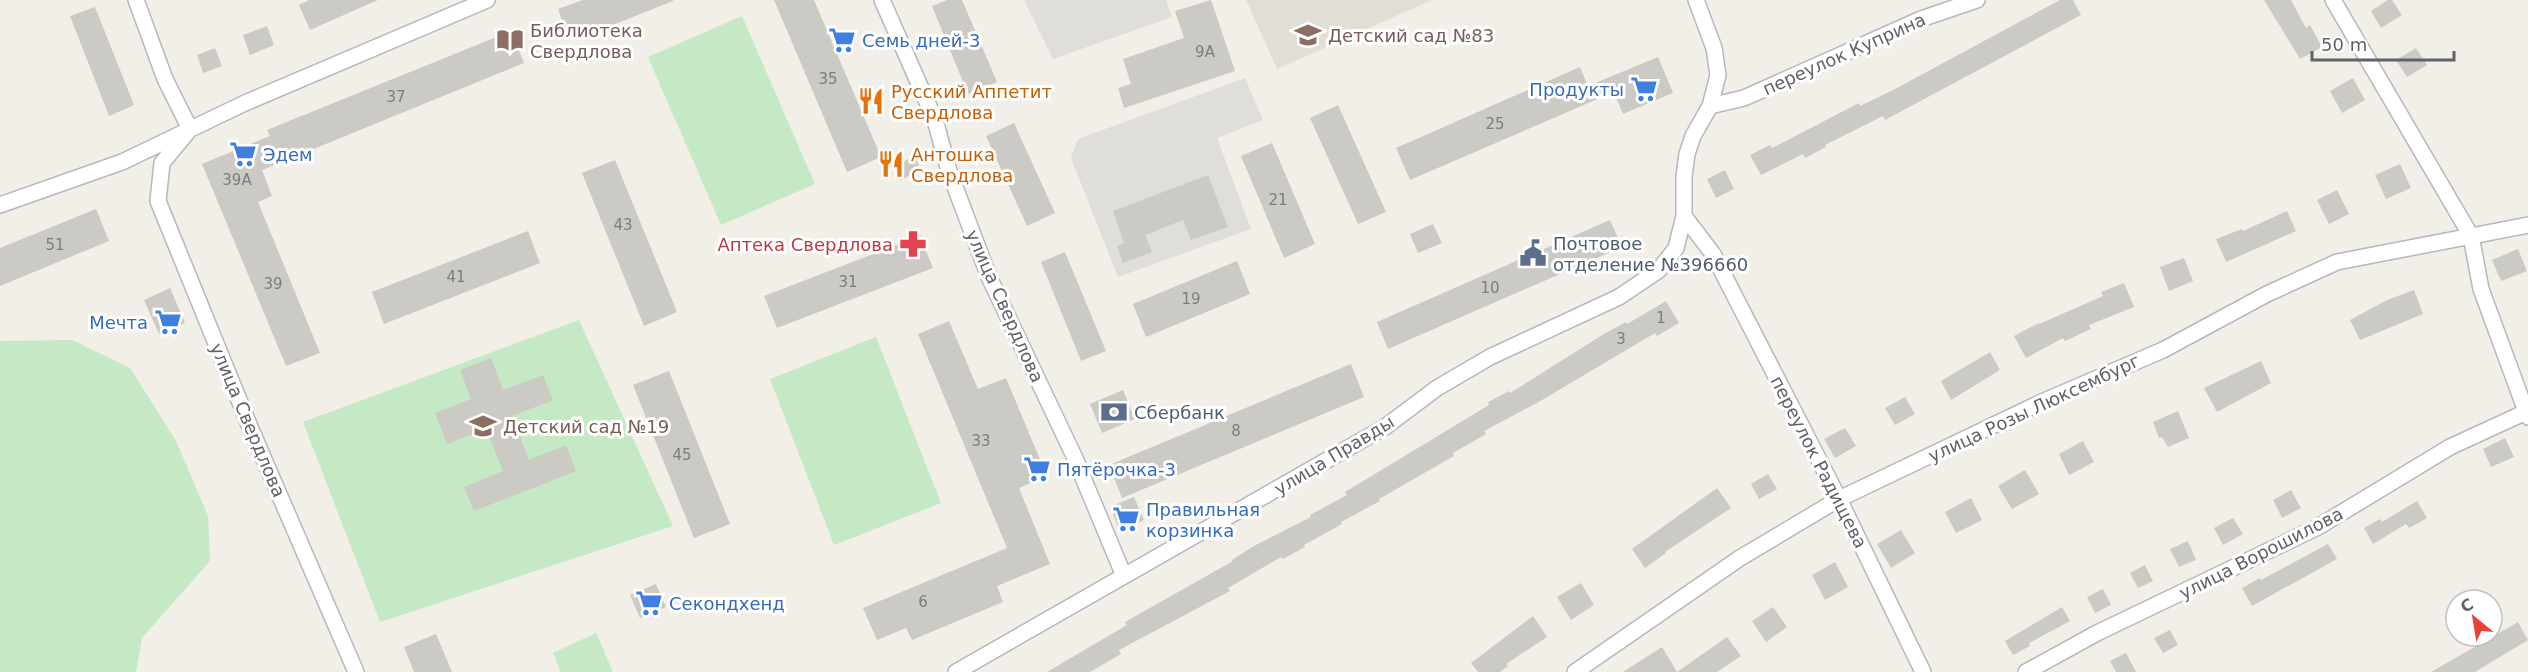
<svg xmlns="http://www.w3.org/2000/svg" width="2528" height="672" font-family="'DejaVu Sans',sans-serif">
	<rect width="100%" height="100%" fill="#f1efe8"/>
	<path fill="#e0deda" d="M1024,0H1166L1172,17L1053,59Z
		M1245,78L1263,120L1217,138L1251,229L1118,277L1071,158L1078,139Z"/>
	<path fill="#e1ded6" d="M1246,0H1432L1277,69Z"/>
	<path fill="#c5e8c5" d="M742,16L815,184L721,225L648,57Z
		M579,320L673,526L380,622L303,422Z
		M876,337L941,503L834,545L770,379Z
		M72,340L130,368L176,441L208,516L210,561L142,638L136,672H0V341Z
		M596,633L613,672H561L553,653Z"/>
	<path fill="#cccac5" d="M309,0H378L310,30L299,5Z
		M583,0H673V1L598,31L597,28L569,39L558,9Z
		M774,0H814L881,157L847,172Z
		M947,0H962L997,82L968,94L932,6Z
		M1211,0L1235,71L1124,108L1118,88L1131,84L1123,59L1184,38L1175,11Z
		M2060,0H2073L2081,15L1885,120L1883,116L1825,145L1826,147L1805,158L1803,154L1761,175L1750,155L1770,145L1772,148L1859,103L1860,106L1895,89Z
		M2264,0H2291L2306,28L2310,25L2322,47L2300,59Z
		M2388,0H2392L2402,15L2381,28L2371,11Z
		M95,7L134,105L109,116L70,16Z
		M267,26L274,45L250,55L243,35Z
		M511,31L524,63L262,170L272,196L258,202L320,353L286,366L202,164L270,136L267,130Z
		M215,48L222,66L203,73L197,55Z
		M2416,48L2427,65L2407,77L2396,60Z
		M1658,57L1673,93L1623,114L1614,92L1410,180L1396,148L1580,67L1588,86Z
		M2353,78L2365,100L2342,113L2330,91Z
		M1338,105L1386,212L1358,224L1310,118Z
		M1014,123L1055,213L1027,226L986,136Z
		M1272,143L1315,244L1284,258L1241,156Z
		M915,156L921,170L901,180L894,166Z
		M615,160L677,312L644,326L582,173Z
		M2400,164L2411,188L2386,199L2375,175Z
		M1725,170L1734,189L1716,198L1707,179Z
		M1208,175L1228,227L1191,240L1183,220L1145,235L1152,252L1123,263L1117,246L1124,243L1113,211Z
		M2337,190L2349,214L2329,224L2317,200Z
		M96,209L109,241L0,286V248Z
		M2287,211L2296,231L2226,262L2216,239L2242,229L2243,231Z
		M1610,220L1622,247L1388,349L1377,322Z
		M1433,224L1442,243L1418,253L1410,234Z
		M528,231L540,263L384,324L372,292Z
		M920,236L933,268L777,328L764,296Z
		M2518,249L2527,271L2501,281L2492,260Z
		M1065,252L1106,351L1081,361L1041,262Z
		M2184,258L2193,281L2169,291L2160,267Z
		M1237,261L1250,294L1146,337L1133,304Z
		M2124,283L2134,307L2089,325L2091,329L2065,341L2063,338L2026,358L2014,336L2039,323V324L2103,296L2101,292Z
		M170,288L185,323L159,334L144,300Z
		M2414,290L2423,314L2360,340L2350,320L2387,300Z
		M1666,301L1679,323L1657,336L1655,333L1537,403L1484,431L1486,434L1453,453L1454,456L1379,499L1380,501L1341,522L1342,524L1304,545L1305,547L1283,559L1281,557L1228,588L1230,591L1119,650L1121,654L1090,672H1047L1127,625L1125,622L1233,561L1232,560L1252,547L1311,517L1310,515L1347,495L1345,492L1489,405L1488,402L1509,391L1510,393L1604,334L1626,322L1627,324Z
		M949,321L978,389L1006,378L1047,476L1019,488L1050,564L997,586L1003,602L912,640L906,628L877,640L863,608L1007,548L918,334Z
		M1990,352L2000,370L1951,400L1941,381Z
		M491,358L503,390L543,375L553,400L512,416L529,460L566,445L576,471L474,511L464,487L503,471L486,429L447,444L435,413L471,399L460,370Z
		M2261,361L2271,383L2217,412L2204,388Z
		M1351,364L1364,397L1122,498L1109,465Z
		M669,371L730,524L694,538L633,385Z
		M1123,390L1135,419L1102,433L1090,404Z
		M1905,397L1915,414L1895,425L1885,408Z
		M2178,411L2189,438L2168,447L2162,437L2159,438L2153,422Z
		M1845,428L1856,446L1835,458L1824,439Z
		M2505,438L2514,457L2491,467L2483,449Z
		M2083,441L2094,462L2069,475L2059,454Z
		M2025,470L2039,494L2012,509L1998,486Z
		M1768,474L1777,489L1759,499L1751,484Z
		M1717,488L1731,508L1665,552L1666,553L1645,568L1632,549Z
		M2291,490L2301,508L2282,518L2273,500Z
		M1134,497L1144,520L1120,531L1110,507Z
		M1971,498L1982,520L1956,533L1945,512Z
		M2417,501L2427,518L2409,528L2406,524L2373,544L2364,528L2380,519L2382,522Z
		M2233,518L2243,534L2223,545L2214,528Z
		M1901,530L1915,553L1891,568L1877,544Z
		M2188,541L2196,560L2179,567L2170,549Z
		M2328,544L2337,559L2252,606L2242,588L2260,578L2261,580Z
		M1835,562L1848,587L1825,600L1812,575Z
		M2145,565L2153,581L2138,588L2130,573Z
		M1581,583L1594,605L1571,620L1557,597Z
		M656,584L666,607L640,618L630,595Z
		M2103,589L2111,605L2095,613L2087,597Z
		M1773,607L1787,627L1766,642L1752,621Z
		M2062,607L2070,621L2029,643L2030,646L2013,655L2005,641Z
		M1533,616L1547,637L1506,664L1508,666L1500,672H1478L1471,663Z
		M2518,622L2528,640L2475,672H2431Z
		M2170,630L2178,645L2163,653L2154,638Z
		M436,634L452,672H414L404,647Z
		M1727,637L1741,656L1717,672H1623L1662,647L1677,672Z
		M2126,653L2136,672H2116L2110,661Z"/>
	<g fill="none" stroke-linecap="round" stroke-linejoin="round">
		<defs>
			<path id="street" d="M136,0L165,79L190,129L162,163L158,201L250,427L356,672
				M882,0L935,120L949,171L989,277L1074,456L1124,576
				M1696,0L1714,48L1718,75L1710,106L1693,136L1687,154L1684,176V216L1713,254L1839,499L1923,672
				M2333,0L2471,236L2481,289L2528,417
				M1710,106L1744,98L1921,19L1977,0
				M0,205L122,162L245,103L487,0
				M956,672L1385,427L1437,388L1490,357L1619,297L1659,270L1676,248L1684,216
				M1575,672L1740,558L1839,499L2042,402L2163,350L2267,294L2337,262L2528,225
				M2026,672L2097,633L2318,527L2450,447L2526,412"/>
		</defs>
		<use href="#street" stroke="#b5b8bc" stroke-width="18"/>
		<use href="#street" stroke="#fff" stroke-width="15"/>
	</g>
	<defs>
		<symbol id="school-bare" viewBox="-9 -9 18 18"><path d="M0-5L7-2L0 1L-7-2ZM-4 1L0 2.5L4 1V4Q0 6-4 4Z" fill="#8d6e63" stroke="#fff" stroke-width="2.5" paint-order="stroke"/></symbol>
		<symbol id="library-bare" viewBox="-9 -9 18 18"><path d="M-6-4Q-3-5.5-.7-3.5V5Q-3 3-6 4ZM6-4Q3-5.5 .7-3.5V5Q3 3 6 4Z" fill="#8d6e63" stroke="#fff" stroke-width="2.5" paint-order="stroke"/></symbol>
		<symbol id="supermarket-bare" viewBox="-9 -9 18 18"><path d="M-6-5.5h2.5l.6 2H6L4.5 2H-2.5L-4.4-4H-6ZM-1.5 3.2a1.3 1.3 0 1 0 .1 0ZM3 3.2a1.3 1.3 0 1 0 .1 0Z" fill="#3f7fe0" stroke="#fff" stroke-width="2.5" paint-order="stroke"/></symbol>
		<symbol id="restaurant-bare" viewBox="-9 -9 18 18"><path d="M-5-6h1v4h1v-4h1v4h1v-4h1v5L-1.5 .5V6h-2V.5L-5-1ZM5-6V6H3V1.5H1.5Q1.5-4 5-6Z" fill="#e8710a" stroke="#fff" stroke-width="2.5" paint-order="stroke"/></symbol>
		<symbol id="pharmacy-bare" viewBox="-9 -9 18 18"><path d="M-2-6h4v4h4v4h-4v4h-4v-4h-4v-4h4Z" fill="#e0444e" stroke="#fff" stroke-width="2.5" paint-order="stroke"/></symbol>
		<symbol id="civic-bare" viewBox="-9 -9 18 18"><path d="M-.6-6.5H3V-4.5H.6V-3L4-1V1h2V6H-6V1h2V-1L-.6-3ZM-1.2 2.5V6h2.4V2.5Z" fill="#5c6f8a" stroke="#fff" stroke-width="2.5" paint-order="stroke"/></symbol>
		<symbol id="bank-bare" viewBox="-9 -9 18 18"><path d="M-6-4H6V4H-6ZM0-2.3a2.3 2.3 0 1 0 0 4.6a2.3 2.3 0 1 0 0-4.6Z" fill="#5c6f8a" stroke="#fff" stroke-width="2.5" paint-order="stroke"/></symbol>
	</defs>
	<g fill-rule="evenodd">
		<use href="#school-bare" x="1289" y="16" width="38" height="38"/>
		<use href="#library-bare" x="491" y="21" width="38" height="38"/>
		<use href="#supermarket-bare" x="823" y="21" width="38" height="38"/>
		<use href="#supermarket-bare" x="1625" y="70" width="38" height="38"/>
		<use href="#restaurant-bare" x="852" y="82" width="38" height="38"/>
		<use href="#supermarket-bare" x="224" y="135" width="38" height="38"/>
		<use href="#restaurant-bare" x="872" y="145" width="38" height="38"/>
		<use href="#pharmacy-bare" x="894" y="225" width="38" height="38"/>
		<use href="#civic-bare" x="1514" y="234" width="38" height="38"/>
		<use href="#supermarket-bare" x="149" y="303" width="38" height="38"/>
		<use href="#bank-bare" x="1095" y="393" width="38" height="38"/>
		<use href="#school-bare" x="464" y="407" width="38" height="38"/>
		<use href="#supermarket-bare" x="1018" y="450" width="38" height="38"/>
		<use href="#supermarket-bare" x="1107" y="500" width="38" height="38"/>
		<use href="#supermarket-bare" x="630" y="584" width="38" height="38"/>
	</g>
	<g text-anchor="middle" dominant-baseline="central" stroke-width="6" stroke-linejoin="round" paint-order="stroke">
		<g font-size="15" fill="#7a7d7f">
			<text x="1205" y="52">9А</text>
			<text x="828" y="79">35</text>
			<text x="396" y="97">37</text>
			<text x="1495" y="124">25</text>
			<text x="237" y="180">39А</text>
			<text x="1278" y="200">21</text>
			<text x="623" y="225">43</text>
			<text x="55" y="245">51</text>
			<text x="456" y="277">41</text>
			<text x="848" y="282">31</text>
			<text x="273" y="284">39</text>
			<text x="1490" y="288">10</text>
			<text x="1191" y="299">19</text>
			<text x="1661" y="318">1</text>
			<text x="1621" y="339">3</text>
			<text x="1236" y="431">8</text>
			<text x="981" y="441">33</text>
			<text x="682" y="455">45</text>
			<text x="923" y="602">6</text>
		</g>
		<g font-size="18" fill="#785e54" stroke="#fff" text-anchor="start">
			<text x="530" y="30">Библиотека<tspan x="530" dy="21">Свердлова</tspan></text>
			<text x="1328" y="35">Детский сад №83</text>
			<text x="503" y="426">Детский сад №19</text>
		</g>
		<g font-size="18" fill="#366cbe" stroke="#fff" text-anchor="start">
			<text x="862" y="40">Семь дней-3</text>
			<text x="1624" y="89" text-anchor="end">Продукты</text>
			<text x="263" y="154">Эдем</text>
			<text x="148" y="322" text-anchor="end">Мечта</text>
			<text x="1057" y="469">Пятёрочка-3</text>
			<text x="1146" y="509">Правильная<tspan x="1146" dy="21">корзинка</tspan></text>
			<text x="669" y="603">Секондхенд</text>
		</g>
		<g font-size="18" fill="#5f6368" stroke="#fff">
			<text transform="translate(1844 54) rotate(-24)">переулок Куприна</text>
			<text transform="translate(1005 306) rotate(66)">улица Свердлова</text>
			<text transform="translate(2034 408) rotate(-25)">улица Розы Люксембург</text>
			<text transform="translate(248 420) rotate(67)">улица Свердлова</text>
			<text transform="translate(1334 455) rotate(-31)">улица Правды</text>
			<text transform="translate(1819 462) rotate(63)">переулок Радищева</text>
			<text transform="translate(2261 553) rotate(-27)">улица Ворошилова</text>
		</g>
		<g font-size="18" fill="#c56008" stroke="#fff" text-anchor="start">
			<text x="891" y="91">Русский Аппетит<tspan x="891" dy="21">Свердлова</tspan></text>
			<text x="911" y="154">Антошка<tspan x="911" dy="21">Свердлова</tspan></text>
		</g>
		<g font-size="18" fill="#4e5e75" stroke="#fff" text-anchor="start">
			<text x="1553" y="243">Почтовое<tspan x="1553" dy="21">отделение №396660</tspan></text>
			<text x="1134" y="412">Сбербанк</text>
		</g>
		<g font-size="18" fill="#be3a42" stroke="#fff" text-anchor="end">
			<text x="893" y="244">Аптека Свердлова</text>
		</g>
	</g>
	<g transform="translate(2474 618) rotate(330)"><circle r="28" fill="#ffffff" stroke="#bfc1c3" stroke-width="1.5"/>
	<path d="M0-4.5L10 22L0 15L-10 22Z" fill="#ea4335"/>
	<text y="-9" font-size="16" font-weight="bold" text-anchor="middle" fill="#5f6368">С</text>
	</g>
	<path d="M2312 51v9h142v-9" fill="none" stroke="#5f6368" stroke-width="3"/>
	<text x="2321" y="51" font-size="18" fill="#5f6368" stroke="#ffffff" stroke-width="4.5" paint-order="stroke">50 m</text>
</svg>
